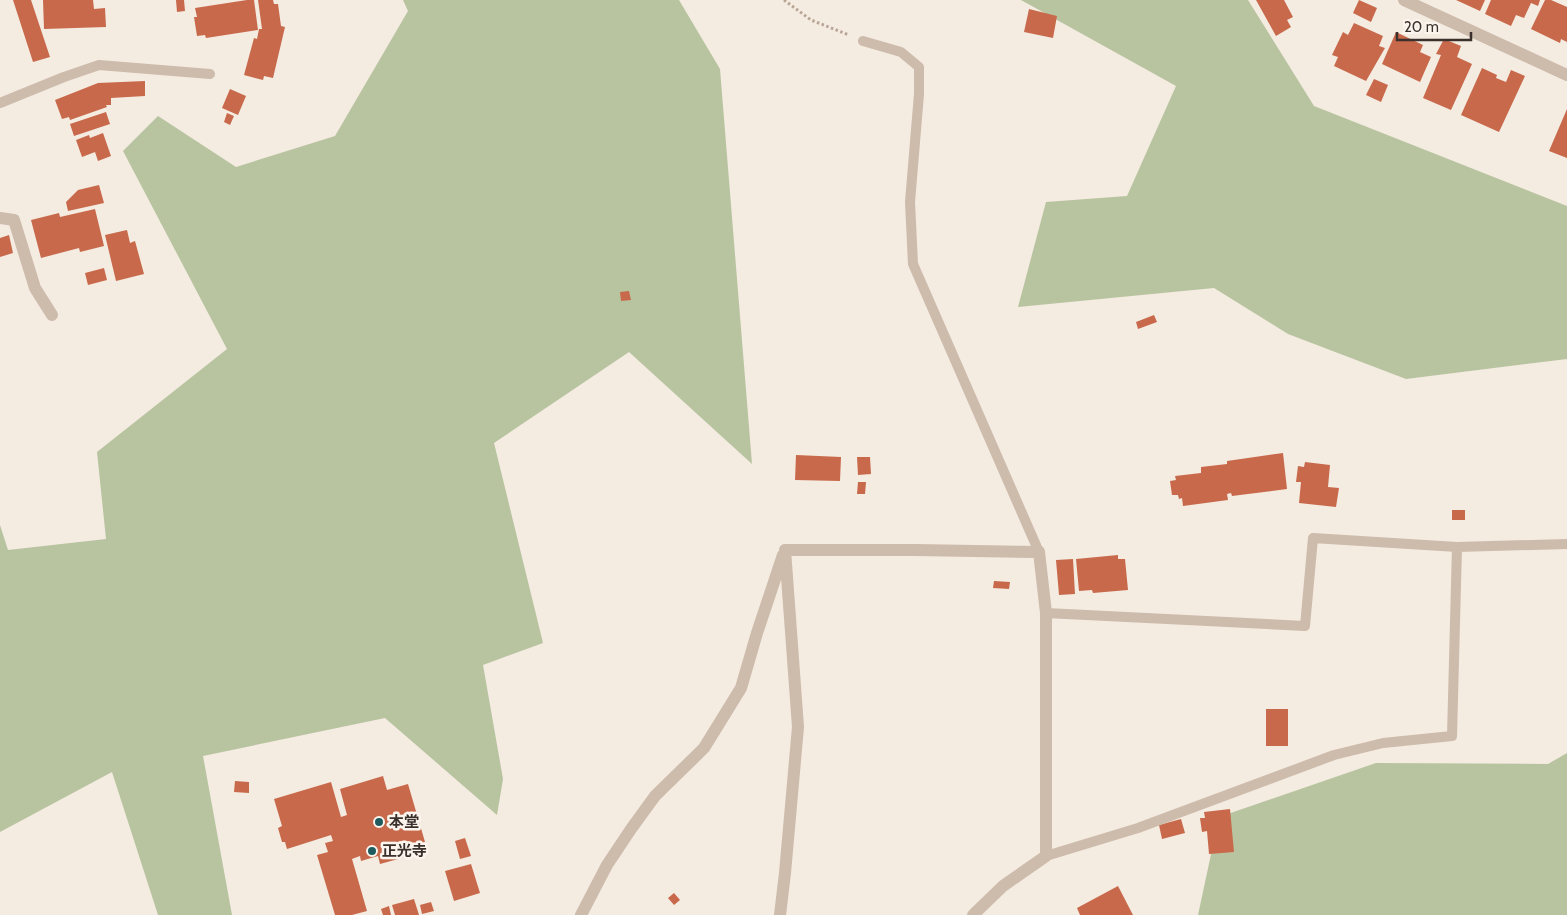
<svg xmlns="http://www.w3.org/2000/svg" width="1567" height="915" font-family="Cabin,'Noto Sans JP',sans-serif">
	<rect width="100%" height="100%" fill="#f4ebe1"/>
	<path fill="#b8c4a0" d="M403,0H679L720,69L752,464L629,352L494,443L543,643L483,665L503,779L497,815L385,718L203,756L232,915H158L112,772L0,832V525L8,550L106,539L97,452L227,349L123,151L158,116L236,167L335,136L408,11Z
		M1021,0H1248L1314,106L1567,206V359L1406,379L1288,334L1214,288L1018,307L1046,202L1127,196L1176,86Z
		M1567,753V915H1198L1219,817L1376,763L1548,764Z"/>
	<path fill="#c8694b" d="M13,0H31L50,57L33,62Z
		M43,0H93L94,9L105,8L106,27L44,29Z
		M176,0H184L185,11L177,12Z
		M247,0H254L258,30L206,38L205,35L197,36L194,17H197L195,8Z
		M258,0H273L274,4H278L281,26L285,27L273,78L264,76L263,80L244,75L254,38L257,39L259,29H262Z
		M1256,0H1284L1293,17L1287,20L1291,27L1276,36Z
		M1359,0L1377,8L1371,22L1353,13Z
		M1456,0H1485L1480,11Z
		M1491,0H1540L1538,6L1531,3L1524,18L1516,15L1511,26L1485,14Z
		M1545,0H1551L1567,7V42L1561,39L1560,43L1531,29Z
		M1029,9L1057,16L1053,38L1024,32Z
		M1354,23L1383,36L1379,46L1385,48L1366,81L1334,66L1338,57L1332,55L1343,32L1348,35Z
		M1396,32L1423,45L1420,52L1431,57L1420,82L1382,64Z
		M1444,39L1461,46L1457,57L1472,64L1451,110L1423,98L1441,55L1436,54Z
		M1482,68L1497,75L1496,78L1506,82L1511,70L1525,76L1499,132L1461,115Z
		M1374,79L1388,85L1381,102L1366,95Z
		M145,81V96L111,98V105H106L107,107L70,120L69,117L62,119L55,100L98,83Z
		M230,89L246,96L238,115L222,108Z
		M1567,109V158L1549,151Z
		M106,112L110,124L74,136L70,124Z
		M227,113L234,116L230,125L224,122Z
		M103,133L111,156L98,161L95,152L82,157L76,140L89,135L90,138Z
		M99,185L104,203L68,211L66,202L78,190Z
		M95,209L104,246L80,252L79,248L41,258L31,220L59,213L60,217Z
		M127,230L130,243L135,241L144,274L116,281L105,235Z
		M9,235L13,253L0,257V238Z
		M104,268L107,280L88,285L85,273Z
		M629,291L631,300L621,301L620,292Z
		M1154,315L1157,322L1138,329L1136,322Z
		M1283,453L1287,489L1232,496L1231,493L1227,494L1228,500L1183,506L1182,498L1179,499L1178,495H1172L1170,481L1176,480L1175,476L1201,473V467L1227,464V461Z
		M796,455L841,457L840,481L795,480Z
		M857,457H870L871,474L858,475Z
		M1305,462L1330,465L1328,487L1339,488L1336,507L1299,503L1301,482H1296L1298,466L1304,467Z
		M858,482H866L865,494H857Z
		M1452,510H1465V520H1452Z
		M1118,555V559H1125L1128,590L1093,593L1092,590L1079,591L1076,559Z
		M1073,559L1075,594L1059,595L1056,560Z
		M994,581L1010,582L1009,589L993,588Z
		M1266,709H1288V746H1266Z
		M383,776L387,790L408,784L425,842L407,847L409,856L380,864L378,856L361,861L360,856L352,859L367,911L352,915H335L317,855L328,852L325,843L333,841L331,835L287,849L285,842H282L278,828L282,826L274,799L331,782L341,817L347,815L340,789Z
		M235,781L249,782V793L234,792Z
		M1230,809L1234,852L1209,854L1207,831L1202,832L1200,818H1205L1204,812Z
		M1181,819L1185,833L1162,839L1159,825Z
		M465,838L471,856L460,859L455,841Z
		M471,864L480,893L454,901L445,871Z
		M1118,886L1133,915H1080L1077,908Z
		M674,893L680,900L674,905L668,898Z
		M414,899L419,915H395L392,905Z
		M431,902L434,911L422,914L420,905Z
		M389,906L391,915H383L381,909Z"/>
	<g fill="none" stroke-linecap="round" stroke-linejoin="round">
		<path stroke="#b9a596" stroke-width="3" stroke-dasharray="2.5 2.5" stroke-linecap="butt" d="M784,0L811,20L849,35"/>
		<path stroke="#cdbbac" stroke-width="10" d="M863,41L901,52L919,67V94L910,202L913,264L1039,552
			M0,103L64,77L99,65L210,74
			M1046,613L1305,626L1313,538L1457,547L1567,544
			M1046,856L1138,828L1334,755L1383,743L1452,736L1457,547"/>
		<path stroke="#cdbbac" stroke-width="12" d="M1404,0L1567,75
			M0,218L14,220L35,288L52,315
			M581,915L607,865L631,829L655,796L704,748L741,688L757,633L783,555
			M780,915L785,873L798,727L785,550H915L1039,552L1046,613V856L1003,886L973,915"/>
	</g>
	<g fill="#1f5a5e" stroke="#fbf5ee" stroke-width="2">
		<circle cx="379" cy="822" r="5"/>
		<circle cx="372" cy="851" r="5"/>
	</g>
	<g text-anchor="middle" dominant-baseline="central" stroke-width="5" stroke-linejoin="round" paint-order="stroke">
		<g font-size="15" font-weight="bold" fill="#3b302b" stroke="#fbf5ee" text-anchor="start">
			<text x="389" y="822">本堂</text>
			<text x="382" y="851">正光寺</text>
		</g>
	</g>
	<path d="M1397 32v8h74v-8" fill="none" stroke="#3b302b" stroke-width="2.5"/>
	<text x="1404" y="32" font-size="15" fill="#3b302b" stroke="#fbf5ee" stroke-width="4" paint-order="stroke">20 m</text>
</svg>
